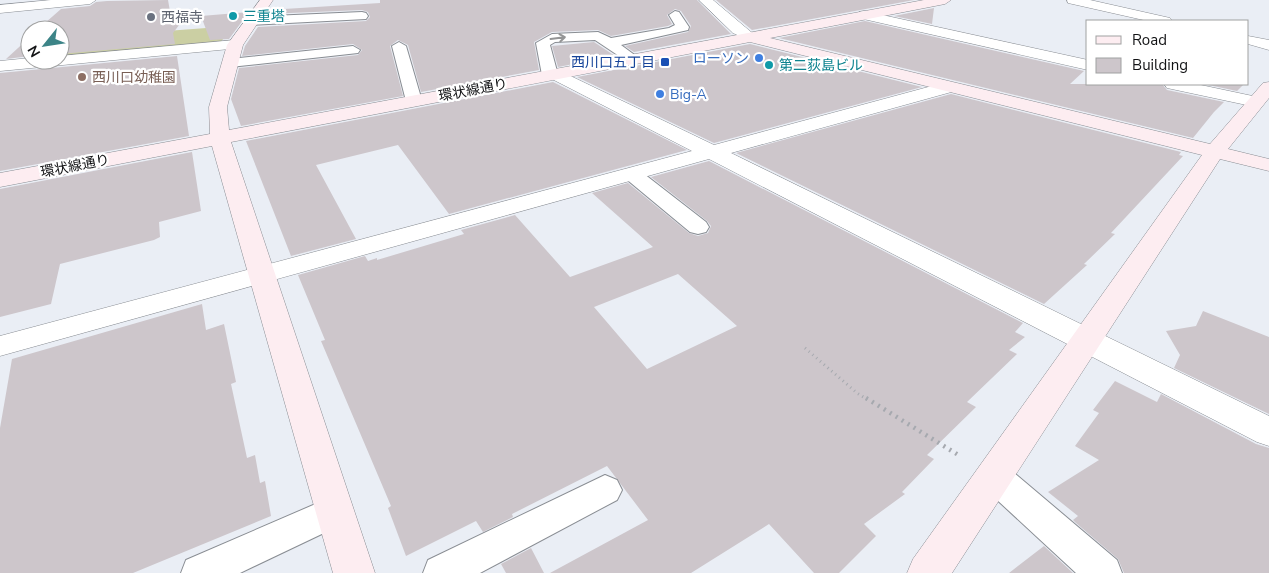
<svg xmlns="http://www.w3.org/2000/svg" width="1269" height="573" font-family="'Nunito Sans','Noto Sans JP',sans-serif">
	<rect width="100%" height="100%" fill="#eaeef5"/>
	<path fill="#cbcfa3" d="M233,26L220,43L60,56V39Z"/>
	<path fill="#cdc6cb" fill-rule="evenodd" d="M168,0L171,17L186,16L173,33L175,44L60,54V30H37L61,9L90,6L96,2L107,1Z
		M380,0H697L731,34L634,52L625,46L688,32L691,26L681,11L675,9L667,15L672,24L668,26L611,36L598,30L552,32L534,42L539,70L421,92L408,45L398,40L390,46L403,96L241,126L231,99L239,68L358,55L362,50L353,44L242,56L245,46L258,27L366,21L370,17L368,12L362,10L266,14L268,10L380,3Z
		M716,0H914L752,30Z
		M934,8L932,24L894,16Z
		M249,12L229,39L210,40L201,16Z
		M865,21L1084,71L1070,84H1162L1167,90L1224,102L1214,112L1193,138L779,38Z
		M30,37V56L6,59Z
		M594,42L615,56L558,67L552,46Z
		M750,44L922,87L714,143L577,77Z
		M177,56L189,136L0,171V73Z
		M553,82L687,150L449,214L398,145L316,165L356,239L291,256L246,141Z
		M1204,84H1244L1237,91Z
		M951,94L1181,152L1179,155L1183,156L1111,233L1115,234L1084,264L1087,265L1044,304L736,153Z
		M192,152L201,211L159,222L160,237L154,240L60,264L51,304L0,317V189Z
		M709,161L1023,323L1015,332L1025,337L1009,350L1017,354L967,402L976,407L927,455L934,459L902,492L905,494L864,524L876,536L839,573H814L769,524L691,573H550L648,520L607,466L512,514L513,517L483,532L476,521L406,556L388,508L391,506L321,341L325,340L298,275L365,256L368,261L377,258V260L464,234L461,230L515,215L570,277L653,247L592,193L628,183L689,233L698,236L708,233L711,226L707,221L651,177ZM678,274L737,326L647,369L594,307Z
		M202,304L206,330L224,324L236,382L231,384L247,458L255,455L260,483L265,481L271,516L133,573H0V428L12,359Z
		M1203,311L1269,337V414L1174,368L1180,355L1166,331L1196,326Z
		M1115,381L1157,402L1161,394L1256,444L1269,448V573H1124L1118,559L1076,523L1073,520L1078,516L1048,492L1099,460L1075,446L1099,413L1093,410Z
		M1044,546L1073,573H1009Z
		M531,548L544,573H506L501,564Z"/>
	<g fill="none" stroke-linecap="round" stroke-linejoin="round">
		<defs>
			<path id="lane" d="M675,11L679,12L689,27L688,30L621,45L640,59L638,62H628L595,40L555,42L550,45L558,75L550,80L542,75L536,43L552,34L598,32L611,38L669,28L675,25L669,15Z
				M362,12L366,13L368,16L366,19L251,25L245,21L251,17Z
				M399,42L406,46L422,101L420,104H408L406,101L392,46Z
				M353,46L360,50L358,53L230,67L223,63L230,59Z
				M632,168L639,170L706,222L709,227L706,232L698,234L690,232L625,178L622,174L625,170Z
				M994,462L1006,466L1117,560L1122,573H1076L982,486L977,476L982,466Z
				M605,475L617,480L622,490L617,500L480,573H423L428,560Z
				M334,496L347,500L352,511L347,522L240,573H181L186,560Z"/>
			<path id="street" d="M51,0H96L90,4L0,13V5Z
				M699,0H713L757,37L750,41L733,33Z
				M1067,0H1090L1170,18L1172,21H1148L1068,3Z
				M864,11L1088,60V70L859,18L857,15L859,12Z
				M1248,36L1269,40V50L1248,44Z
				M235,40L240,42L243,45L240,48L0,71V61L30,58L60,60V56Z
				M556,69L714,145L943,83H955L958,87L955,91L731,153L1269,416V446L1257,442L709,159L0,356V336L692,151L550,78L548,74L550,70Z
				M1164,84H1196L1262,98L1265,102L1262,106L1256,107L1167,88Z"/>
			<path id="secondary" d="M260,0H273L243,45L227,107L229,130L924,0H951L945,4L770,38L1210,144L1263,83L1269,82V98L1228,149L1269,159V171L1220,159L952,573H907L913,559L1202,155L750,42L231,142L375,573H333L212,146L0,187V173L210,134L209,107L227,45Z"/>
		</defs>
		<use href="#lane" stroke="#898d93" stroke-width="2"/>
		<use href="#street" stroke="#898d93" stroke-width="1"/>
		<use href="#secondary" stroke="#898d93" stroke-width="1"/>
		<path stroke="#a6a9af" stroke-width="3" stroke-dasharray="1 4" stroke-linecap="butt" d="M805,348L857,393L868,400"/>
		<path stroke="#a6a9af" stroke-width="4.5" stroke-dasharray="2 5" stroke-linecap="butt" d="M866,398L960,456"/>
		<use href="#lane" fill="#fff" fill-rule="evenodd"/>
		<use href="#street" fill="#fff" fill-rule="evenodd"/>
		<use href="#secondary" fill="#fdedf1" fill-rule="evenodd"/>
	</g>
	<defs><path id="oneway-shaft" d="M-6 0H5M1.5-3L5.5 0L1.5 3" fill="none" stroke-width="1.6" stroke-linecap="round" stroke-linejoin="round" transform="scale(1.25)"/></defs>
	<use stroke="#949596" href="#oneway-shaft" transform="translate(558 38) rotate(-7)"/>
	<g fill="#0f9aa8" stroke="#fff" stroke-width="2">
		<circle cx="233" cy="16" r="5"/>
		<circle cx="769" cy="65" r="5"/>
	</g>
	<circle fill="#6b7280" stroke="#fff" stroke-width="2" cx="151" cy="17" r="5"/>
	<g fill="#3f7fe0" stroke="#fff" stroke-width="2">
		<circle cx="759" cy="58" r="5"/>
		<circle cx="660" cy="94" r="5"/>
	</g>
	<rect fill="#1a4fb4" stroke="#fff" stroke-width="2" x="660" y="57" width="10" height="10" rx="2.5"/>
	<circle fill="#8d6e63" stroke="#fff" stroke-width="2" cx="82" cy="77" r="5"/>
	<g text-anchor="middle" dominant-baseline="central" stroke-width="4.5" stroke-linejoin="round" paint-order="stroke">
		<g font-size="14" fill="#0d838f" stroke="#fff" text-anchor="start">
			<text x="243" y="16">三重塔</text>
			<text x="779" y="65">第二荻島ビル</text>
		</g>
		<g font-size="14" fill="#5b616d" stroke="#fff" text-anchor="start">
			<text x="161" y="17">西福寺</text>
		</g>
		<g font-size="14" fill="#366cbe" stroke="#fff" text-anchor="end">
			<text x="749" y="58">ローソン</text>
			<text x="670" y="94" text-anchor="start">Big-A</text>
		</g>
		<g font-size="14" fill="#164399" stroke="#fff" text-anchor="end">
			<text x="655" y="62">西川口五丁目</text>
		</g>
		<g font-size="14" fill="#785e54" stroke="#fff" text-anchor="start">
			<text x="92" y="77">西川口幼稚園</text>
		</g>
		<g font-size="14" fill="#121315" stroke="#fff">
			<text transform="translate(473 90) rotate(-11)">環状線通り</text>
			<text transform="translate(75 166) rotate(-11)">環状線通り</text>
		</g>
	</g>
	<rect x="1086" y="20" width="162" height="65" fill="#ffffff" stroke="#a0a1a1"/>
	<rect x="1096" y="36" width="25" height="8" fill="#fdedf1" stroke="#a0a1a1"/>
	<text x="1132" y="45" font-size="15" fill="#121315">Road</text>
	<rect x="1096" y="58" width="25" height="15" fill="#cdc6cb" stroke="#a0a1a1"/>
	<text x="1132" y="70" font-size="15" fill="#121315">Building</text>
	<g transform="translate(45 45) rotate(240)"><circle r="24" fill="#ffffff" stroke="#a0a1a1"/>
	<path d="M0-4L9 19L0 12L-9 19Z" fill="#3c8487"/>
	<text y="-8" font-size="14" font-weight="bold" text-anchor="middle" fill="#121315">N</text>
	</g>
</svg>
